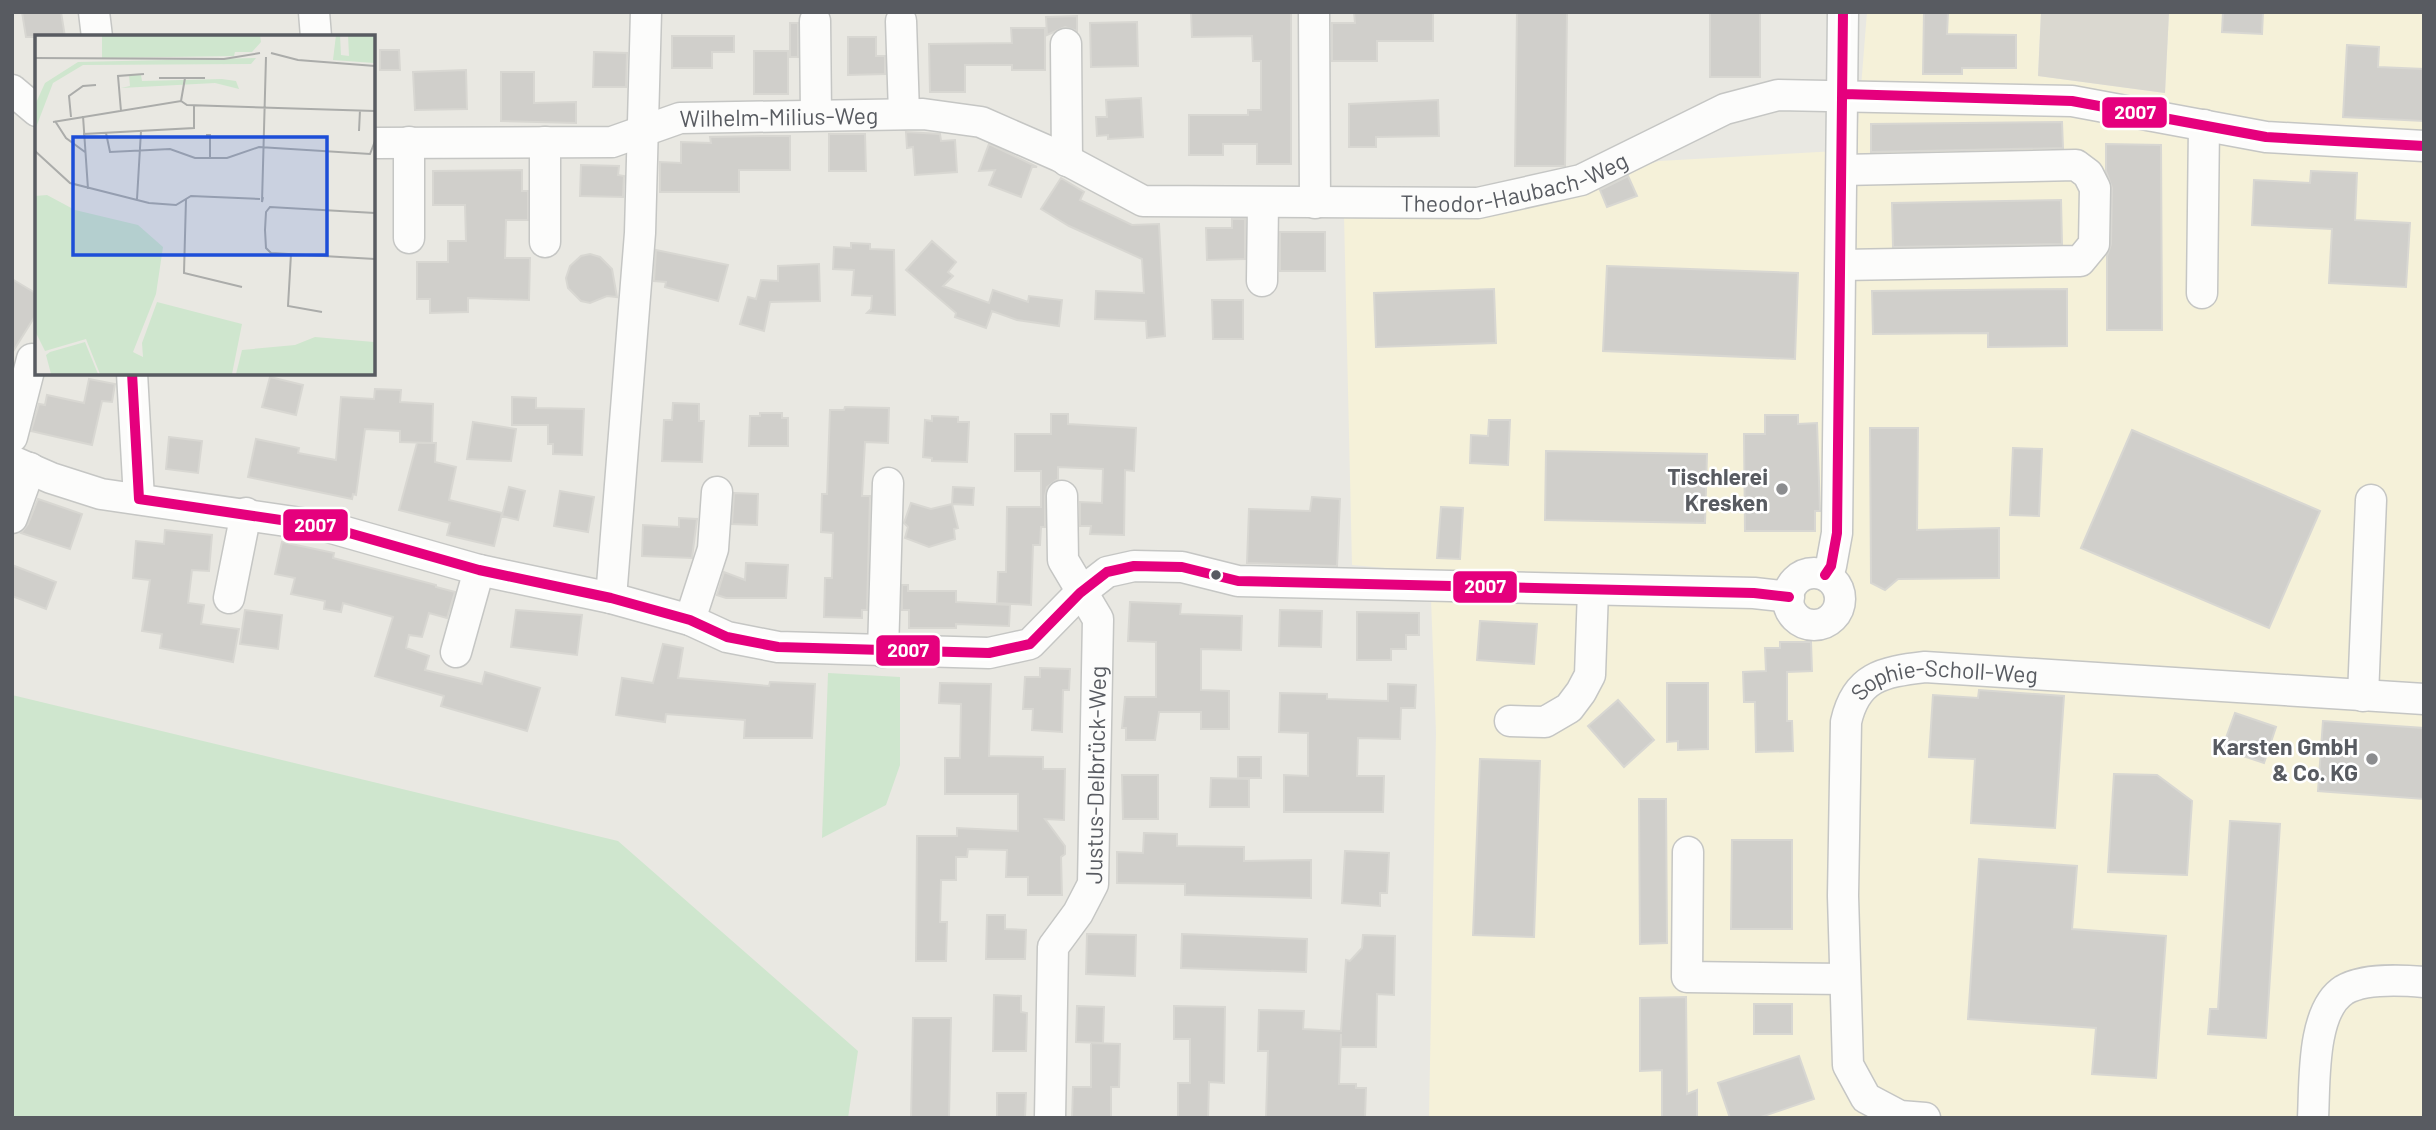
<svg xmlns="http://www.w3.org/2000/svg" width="2436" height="1130" font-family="Barlow,sans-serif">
	<rect width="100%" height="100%" fill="#e9e8e2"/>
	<path fill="#f5f1d9" d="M1867,12H2041L2038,76L2165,93L2169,12H2424V1118H1429L1436,733L1430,572L1352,565L1344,215L1505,210L1659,161L1856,150Z"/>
	<path fill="#dad8d0" d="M2041,12H2169L2165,93L2038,76Z"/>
	<path fill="#cfe6ce" d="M828,673L900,677V765L886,805L822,838Z
		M12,695L618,841L858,1051L848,1118H12Z"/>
	<path fill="#d0cfcb" stroke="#d8d7d2" stroke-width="2" d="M22,12H61L65,37H26Z
		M1191,12H1291V164H1257V144H1223V155H1189V115H1248V110H1261V61H1253L1252,36L1192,37Z
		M1354,12H1433V41H1377V61H1332V23H1355Z
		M1517,12H1567L1565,166H1515Z
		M1710,12H1760V77H1710Z
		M1924,12H1948L1947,34L2016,35V68H1962V74H1923Z
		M2223,12H2263L2262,34L2222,32Z
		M1077,16V31L1065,27L1047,35L1046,17Z
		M1137,22L1138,66L1091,67L1090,23Z
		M790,23H798V57H790Z
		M1011,28H1045V70H1012V65H965V92H930L929,44L1012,43Z
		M672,36H734V52H712V68H672Z
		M848,37H876V56H885V74L848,75Z
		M2347,45L2379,47L2378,67L2424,69V121L2343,117Z
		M380,50H399L400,70H380Z
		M754,51H788V94H754Z
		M594,52L627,53L626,87H593Z
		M466,70L467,109L415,110L413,72Z
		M501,72H534V103L576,102V123L501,121Z
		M1141,98L1143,137L1108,139V135L1097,136L1096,117H1107L1106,100Z
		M1438,100L1439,136L1376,137V147H1349V104Z
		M2062,122L2063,148L1871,152V124Z
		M906,132L940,134L941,141L955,140L957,172L915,175L913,147L907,148Z
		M829,134H865L866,171H829Z
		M763,136H790V170H739V192H660V162L681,163V142L711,143L710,137Z
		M989,144L1037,167H1032L1021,197L989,185L995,170L979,171Z
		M2106,144L2161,145L2162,330H2107V256L2111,244L2112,188L2106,171Z
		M581,165L619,166L618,175L624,176L623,197L580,196Z
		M522,170V191H528V220H506L505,258H530L529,300L468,298V312L430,313V299H417V262H448V241H466L465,205H433V171Z
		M2311,171L2357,173L2355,220L2410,223L2406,287L2329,283L2332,229L2252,225L2254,180L2310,183Z
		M1628,176L1637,196L1607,207L1600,190Z
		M1061,178L1084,192L1080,200L1132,225L1159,224L1165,336L1147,338L1146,321L1095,319L1096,291L1144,293L1142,259L1069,226L1041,209Z
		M2061,200L2062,244L1893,247L1892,203Z
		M1232,219H1245V259L1207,260L1206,228H1232Z
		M1280,232H1325V271H1280Z
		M932,241L956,262L948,272L953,276L943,286L989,303L993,290L1028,302L1029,296L1062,300L1059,326L1017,320L992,311L986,328L955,317L956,313L906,270Z
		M851,243L870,244V249L894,250L895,315L867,313L871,309L872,296L852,295L854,270L833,269L834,247L851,248Z
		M656,250L728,265L718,301L665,287L666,282L654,281Z
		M590,254L600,257L612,269L617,297L607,296L590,303L581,301L568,288L566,278L570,266L581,256Z
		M819,264L820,301L770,302L764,331L740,324L748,297L756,299L761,280L778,281V266Z
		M1607,266L1798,273L1795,359L1603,351Z
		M12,279L37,294V313L12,353Z
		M1494,289L1496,343L1376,347L1374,293Z
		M2067,289V346L1988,347V333L1873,334L1872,291Z
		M1212,300H1243V339H1213Z
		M270,377L303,385L296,415L262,407Z
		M89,379L115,384L112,402L102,401L92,445L31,431L39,404L45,405L47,395L84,403Z
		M375,389L401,390L400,402L433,404L432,443L400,442V431L365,429L356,495L353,494L352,499L248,477L256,439L299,448L298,453L336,460L341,397L374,399Z
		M512,397L536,398V408L584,409L582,455L553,454V444H548V425H512Z
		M673,403L699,404V421H704L702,462L662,461L664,420H672Z
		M845,407L889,408L888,443L865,442L862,496H870L867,610H862V618L824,617L825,578H832L833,533L821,532L822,494H827L830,410H844Z
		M760,413H782V418H788V446H749L750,416H760Z
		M1051,414H1068V424L1136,428L1134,471L1125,470L1124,535L1090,534L1091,526H1080V502L1102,503L1103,469L1058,467V479L1047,487L1045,496V527H1041L1040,545H1033L1031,605L997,603L998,572H1006L1007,507H1041V471H1015V434H1051Z
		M1765,415H1798V424L1817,423L1820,511H1815V531H1745L1744,434H1765Z
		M932,416L958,417V422H969L967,462L932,461V458L923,457L925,420L932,421Z
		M1489,420H1510L1508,465L1470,463L1471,435L1488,436Z
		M473,422L516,429L511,461L467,459Z
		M1870,428H1918L1917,530L1999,528V578L1898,579L1885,590L1871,583Z
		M2132,430L2320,511L2269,628L2081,548Z
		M169,437L202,441L198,473L166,469Z
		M417,443H436L435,462L456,467L449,500L502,513L494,546L447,535L450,523L399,510Z
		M2013,448L2042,449L2039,516L2010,515Z
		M1546,451L1707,454L1705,523L1545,520Z
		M509,487L525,491L518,520L502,516Z
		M953,487L974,488L973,505L952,504Z
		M560,491L594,497L588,532L554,526Z
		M734,493L758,494L757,525L732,524Z
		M1312,497L1340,499L1337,566L1247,563L1249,509L1310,511Z
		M38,499L82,514L70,549L21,533L28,524Z
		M911,503L931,509L952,504L958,528L954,529L955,539L929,547L905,538L908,527L904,523Z
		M1441,507L1463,508L1460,559L1437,558Z
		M679,518L697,519L692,558L642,556L643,525L679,527Z
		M165,530L212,535L209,571L192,570L188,603L204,605L201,624L239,629L233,662L160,648L162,634L142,631L150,580L133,578L136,541L164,544Z
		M282,542L334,553L333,558L436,585V587L455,592L447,618L429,613L422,637L409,635L406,648L429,656L425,670L482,684L485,672L540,688L527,731L441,706L444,696L375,676L393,617L343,603L341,612L324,609L325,601L291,594L295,578L275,574Z
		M746,563L788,565L786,598H726L717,595L724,572L745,580Z
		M12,565L56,582L46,609L12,596Z
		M902,585H908V591H956V602L1010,605L1009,626L956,624V628H909V610H902Z
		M1130,602L1181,604L1180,614L1242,616L1241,650L1201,649V690L1229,691V729H1201V712H1159L1155,740H1126V728H1122L1125,697H1156V642L1128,641Z
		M245,610L282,615L278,649L240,644Z
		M516,610L582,615L577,655L511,647Z
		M1280,610L1322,611L1321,647L1279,646Z
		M1357,612L1419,613V635H1406V649H1391V660H1357Z
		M1480,621L1537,624L1534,664L1477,660Z
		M1780,642H1811L1812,671L1787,672V721H1792L1793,751L1756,752L1755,702H1744L1743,672L1766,671L1765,648H1780Z
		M663,644L683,648L678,678L769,686L770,682L815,684L812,738H744L745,720L666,714L665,722L616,715L622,678L653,683Z
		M1040,668L1070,669L1069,690H1063L1062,732L1032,730L1033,709H1023L1025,677H1040Z
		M940,683L991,684L989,756L1043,757V769H1065L1064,820L1045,819L1065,846V854L1061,857L1062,895H1028V877H1006L1007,850L968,849L967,857H956V880H941L940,922H947L946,961H916L917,836H957V828L1018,831V794H945V758H960L961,704L939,703Z
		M1667,683H1708V749L1678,750V741L1667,742Z
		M1388,684L1416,685L1415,708H1401L1400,739L1358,738L1357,776H1384L1383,812H1284V775L1308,776V733L1279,732L1280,693L1327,694V699L1388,701Z
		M1979,690L2064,696L2055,828L1971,823L1975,759L1929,757L1933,695L1978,698Z
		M1618,700L1654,740L1624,767L1588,726Z
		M2235,713L2276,727L2264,763L2222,749Z
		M2323,721L2424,728V799L2318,791Z
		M1238,757H1261V778H1238Z
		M1480,759L1540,761L1534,937L1473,935Z
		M2114,774L2157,775L2192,801L2187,875L2108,872Z
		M1122,775H1158V819H1123Z
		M1211,778L1249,779V807H1210Z
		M1639,799H1666L1667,943L1640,944Z
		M2230,821L2280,824L2266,1038L2208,1034L2210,1009H2218Z
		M1144,833L1177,834V846L1244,847V861L1311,860V898L1185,895V884L1117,883V852L1143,853Z
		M1732,840H1792V929H1731Z
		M1345,851L1389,853L1387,893H1380V906L1342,903Z
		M1979,859L2077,866L2072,929L2166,936L2156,1078L2092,1074L2096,1028L1968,1019Z
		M987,915H1005V929L1026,930L1025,959H986Z
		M1087,934L1136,935L1135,976L1086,974Z
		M1182,934L1307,939L1306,972L1181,968Z
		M1363,935L1395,936L1394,995L1377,994L1376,1047H1341V1034L1339,1084H1356V1088H1366L1365,1118H1266L1268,1051H1258L1259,1010L1304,1011L1303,1029L1341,1031L1346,960L1350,961L1362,948Z
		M994,995L1021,996V1012L1027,1013L1026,1051H993Z
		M1686,997L1687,1094L1697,1090V1118H1662V1070L1640,1071V998Z
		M1754,1004H1792V1034H1754Z
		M1077,1006L1104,1007L1103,1043L1076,1042Z
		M1174,1006L1225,1007L1224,1083L1209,1082L1208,1118H1178V1083H1190V1039H1174Z
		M913,1018H951L949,1118H911Z
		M1091,1043L1120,1044L1119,1087H1111V1118H1072L1073,1087H1091Z
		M1799,1056L1814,1099L1758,1118H1730L1718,1083Z
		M997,1093H1026L1025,1118H997Z"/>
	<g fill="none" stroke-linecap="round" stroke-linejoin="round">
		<defs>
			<g id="minor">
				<path d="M94,12L97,37"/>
				<path d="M314,12L316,37"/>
				<path d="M1314,12L1315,203"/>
				<path d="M815,21L816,115"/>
				<path d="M901,21L904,114"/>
				<path d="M1066,44L1067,161"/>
				<path d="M12,90L37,111"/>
				<path d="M409,142V238"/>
				<path d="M545,142V242"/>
				<path id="s1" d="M373,143L612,142L680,118L923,114L981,122L1059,156L1143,201L1478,203L1581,180L1725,109L1778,95L2072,101L2266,137L2424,146"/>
				<path d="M1841,265L2080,261L2094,244L2095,188L2088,174L2076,165L1842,170"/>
				<path d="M1262,281L1263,203"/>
				<path d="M2202,293L2204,125"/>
				<path d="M132,373L139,499"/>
				<path d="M12,437L32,359"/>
				<path d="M12,461L51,478L101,494L328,527L479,570L611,598L690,620L727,637L778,647L989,653L1030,644L1080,593L1107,572L1134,566L1182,567L1238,581L1754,593L1789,597"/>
				<path d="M12,518L30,468"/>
				<circle cx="1814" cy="599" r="26"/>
				<path d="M1825,575L1831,566L1837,533L1843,12"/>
				<path d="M229,598L246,513"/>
				<path d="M611,598L640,233L646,12"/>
				<path d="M690,620L713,549L717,492"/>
				<path d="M456,652L479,570"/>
				<path d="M883,652L888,483"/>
				<path d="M2363,696L2371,500"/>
				<path d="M1510,721L1545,722L1569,708L1581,692L1590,675L1593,590"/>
				<path d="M1688,852L1687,977L1845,979"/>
				<path id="s2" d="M1050,1118L1053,947L1078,913L1093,884L1098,619L1063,560L1062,496"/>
				<path id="s3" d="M1925,1118L1900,1116L1866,1098L1848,1065L1843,896L1846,722C1856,677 1882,672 1925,667L2424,699"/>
				<path d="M2313,1118C2315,1084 2311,1011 2344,990C2364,978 2401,980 2424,982"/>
			</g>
		</defs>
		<use href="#minor" stroke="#c5c6c4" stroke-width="33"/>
		<use href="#minor" stroke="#fcfcfb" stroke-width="30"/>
		<defs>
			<path id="bus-1" d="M1844,94L2072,101L2266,137L2424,146
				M132,373L139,499L328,527L479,570L611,598L690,620L727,637L778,647L989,653L1030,644L1080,593L1107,572L1134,566L1182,567L1238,581L1754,593L1789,597
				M1825,575L1831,566L1837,533L1843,12"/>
		</defs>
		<use href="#bus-1" stroke="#fff" stroke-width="16"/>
		<use href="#bus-1" stroke="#e5007d" stroke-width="10"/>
	</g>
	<g fill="#8b8c8e" stroke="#fff" stroke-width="2.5">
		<circle cx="1782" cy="489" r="7"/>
		<circle cx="2372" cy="759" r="7"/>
	</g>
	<circle fill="#585b61" stroke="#fff" stroke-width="2.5" cx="1216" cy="575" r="6"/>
	<g text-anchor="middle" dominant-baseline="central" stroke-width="5" stroke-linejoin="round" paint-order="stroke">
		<g font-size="23" fill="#585b61" stroke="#fff">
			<text stroke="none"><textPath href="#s1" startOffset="410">Wilhelm-Milius-Weg</textPath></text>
			<text stroke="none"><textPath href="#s1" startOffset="1167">Theodor-Haubach-Weg</textPath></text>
			<text stroke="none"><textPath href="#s3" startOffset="567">Sophie-Scholl-Weg</textPath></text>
			<text stroke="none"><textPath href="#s2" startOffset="355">Justus-Delbrück-Weg</textPath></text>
		</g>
		<g font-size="23" font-weight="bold" fill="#585b61" stroke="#fff" text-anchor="end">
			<text x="1768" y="476">Tischlerei<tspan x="1768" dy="26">Kresken</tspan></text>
			<text x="2358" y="746">Karsten GmbH<tspan x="2358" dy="26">&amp; Co. KG</tspan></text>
		</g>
	</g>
	<g transform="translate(35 35)">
		<rect width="340" height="340" fill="#e9e8e2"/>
		<path d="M67,0H225L226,7L217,17H200L199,21L67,23ZM301,0H305L306,20L314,21L313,0H339V28L298,25ZM221,23L216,29L48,30L18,48L0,95V70L10,48L43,27ZM94,40H106L107,46L187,44L201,46L204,54L180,48L86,53L95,51ZM12,160L40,175L103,190L128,212L121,259L98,317L108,322L107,308L122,267L207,289L197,339H65L51,304L10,316L0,296V161ZM280,302L339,307V339H201L207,315L260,310ZM50,307L63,339H16L11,320L15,317Z" fill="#cfe6ce"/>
		<path fill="none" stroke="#abacaa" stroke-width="2" d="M236,18L263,25L340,31M0,23L189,24L225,18M124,43H170M146,66L150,43M86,76L83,41L109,39M48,81L53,154M36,82L34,61L48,51L61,50M20,86L31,103L50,117M18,87L146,66L152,70L340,76M324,96L325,75M71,98L75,117L135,114L160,123H192L224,112L335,119L340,106M48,99L159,93V70M171,100H175V123M0,116L35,148L114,168L141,170L156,161L225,164M228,162L227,167L231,22M102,164L106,96M151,164L149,238L207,252M340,178L235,172L231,177L230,195L231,213L236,218L340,224M256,219L253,271L287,277"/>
		<path fill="#1d4ed8" fill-opacity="0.15" stroke="#1d4ed8" stroke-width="3.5" d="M38,102H292V220H38Z"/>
		<rect width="340" height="340" fill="none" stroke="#585b61" stroke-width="3.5"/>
	</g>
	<g stroke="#fff" stroke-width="2.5">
		<rect x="2101" y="96" width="67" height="33" rx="7" fill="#e5007d"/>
		<rect x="282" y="508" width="67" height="34" rx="7" fill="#e5007d"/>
		<rect x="1452" y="570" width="66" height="34" rx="7" fill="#e5007d"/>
		<rect x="875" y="634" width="66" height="33" rx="7" fill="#e5007d"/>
	</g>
	<g font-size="19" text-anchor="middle" font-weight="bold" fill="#fff">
		<text x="2135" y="119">2007</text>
		<text x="315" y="532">2007</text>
		<text x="1485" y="593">2007</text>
		<text x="908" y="657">2007</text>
	</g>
	<rect width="2436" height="1130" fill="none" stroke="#585b61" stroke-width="28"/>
</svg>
